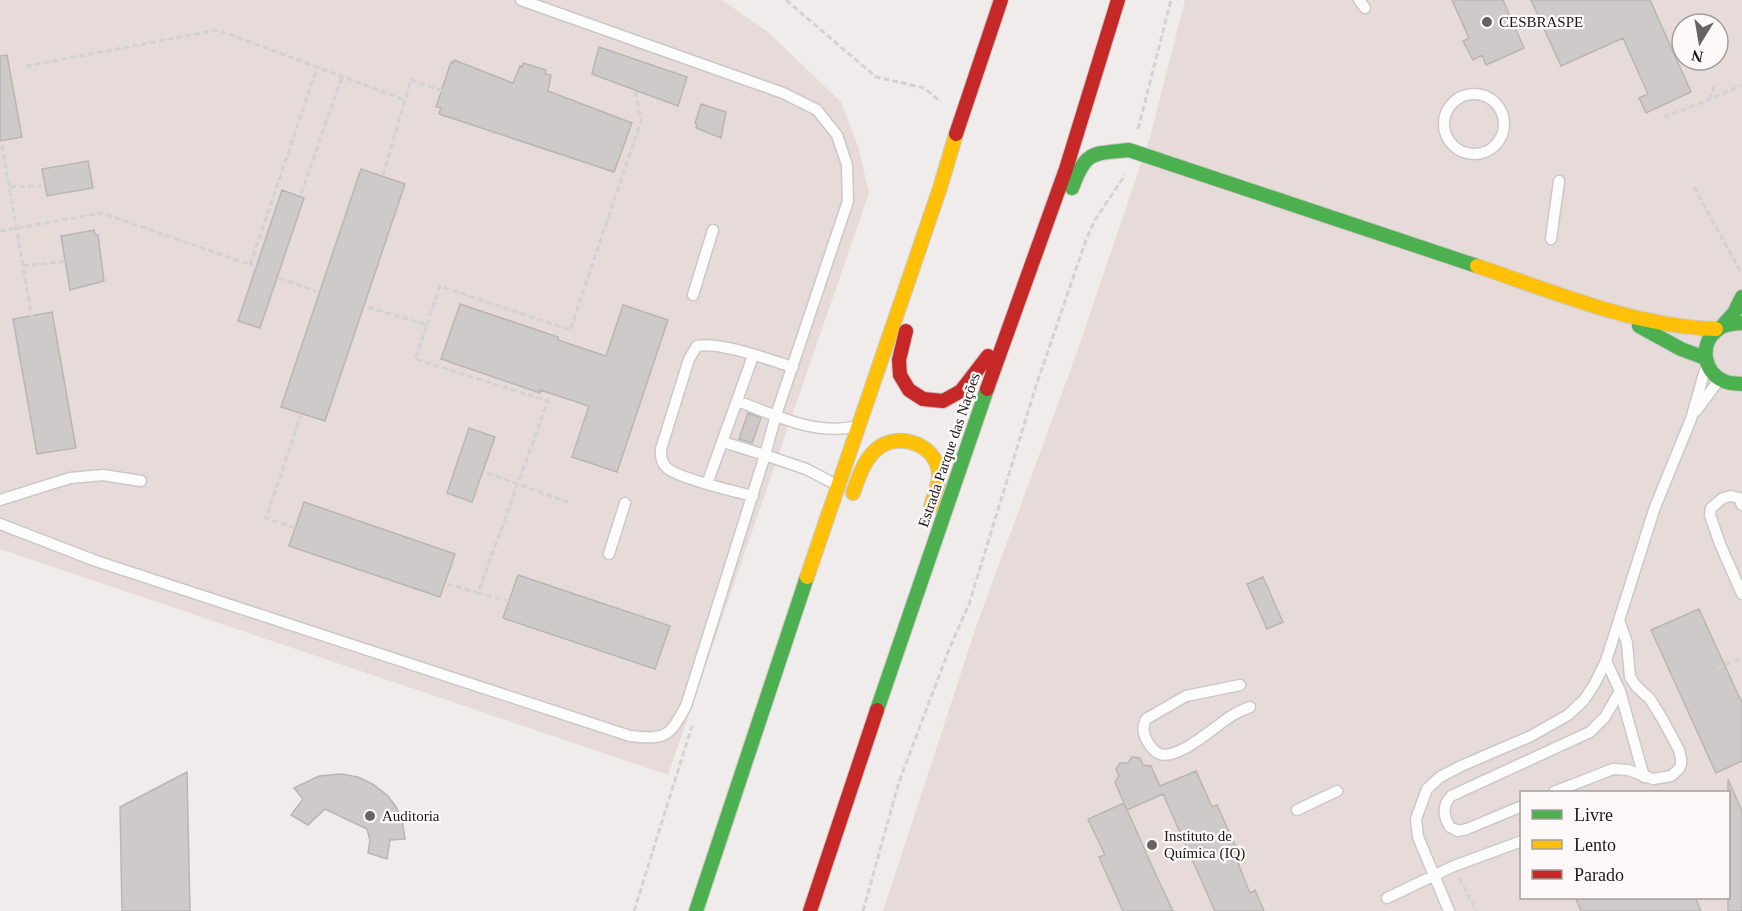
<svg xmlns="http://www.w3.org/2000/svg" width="1742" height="911" font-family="Georgia,serif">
	<rect width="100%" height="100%" fill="#f1ecec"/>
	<path fill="#e7dbda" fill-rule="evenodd" d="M0,0H722L768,32L841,102L858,146L869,193L668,775L0,549Z
		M1185,0H1742V911H883L977,624L1077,352L1150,137ZM1682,24H1718V60H1682ZM1522,792H1728V898H1522Z"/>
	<path fill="#cecac9" stroke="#b9b5b5" stroke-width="1.5" d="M1452,0H1503L1524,48L1486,65L1482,55L1473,60L1463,41L1469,38Z
		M1531,0H1650L1691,92L1646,113L1639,98L1648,94L1623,38L1561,66Z
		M599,47L687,77L678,106L592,74Z
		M7,55L22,137L0,141V56Z
		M454,60L513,83L520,66L522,67L523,63L546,70L545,74L551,75L548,91L632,123L614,172L439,114L441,108L436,107L451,62L453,63Z
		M701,104L726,112L721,138L696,128L697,124L695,123Z
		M88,161L93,188L47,196L42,169Z
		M361,169L405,184L325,421L281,407Z
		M282,190L304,198L260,328L238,321Z
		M94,230L95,235H98L104,281L70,290L61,236Z
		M460,304L558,337V340L606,356L623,305L668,320L617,472L572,457L589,406L540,390V393L441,359Z
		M52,312L76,448L37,454L13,319Z
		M748,413L761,418L752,443L739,439Z
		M469,428L495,437L472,502L447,493Z
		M304,502L455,554L440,597L289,546Z
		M518,575L670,626L655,669L503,618Z
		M1263,577L1283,622L1267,629L1247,584Z
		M1699,609L1742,703V761L1716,773L1651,630Z
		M1132,757L1140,758L1143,765L1151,766L1160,786L1196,771L1212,807L1217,805L1230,834L1242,861L1238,863L1250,893L1255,890L1264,911H1215L1163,794L1127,810L1115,782L1119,776L1116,769L1120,763H1128Z
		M187,772L190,911H122L120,807Z
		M341,774L358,777L374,785L388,796L396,807L402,820L405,839L390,840L387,859L368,853L370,840L367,829L325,809L308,825L291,815L303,799L294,788L319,776Z
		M1728,779L1742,811V911H1728Z
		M1124,803L1156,875L1173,911H1123L1110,882L1099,857L1105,855L1088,819Z
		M1575,897H1695L1701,911H1581Z"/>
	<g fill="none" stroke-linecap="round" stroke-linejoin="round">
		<defs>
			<path id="lane" d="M521,0L783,93L817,110L837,135L847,165L848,201L776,415L765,455L723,442
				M1359,0L1365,8
				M1444 124a30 30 0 1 1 60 0a30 30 0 1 1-60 0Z
				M1551,239L1559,181
				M693,295L713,230
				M737,401C773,414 813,435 852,427
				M1696,411L1719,380
				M707,484L753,356
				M753,496C736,492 674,477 666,467C661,462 661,456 661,449L689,359L697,346C719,341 770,360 793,367
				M0,500L70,478L103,475L141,481
				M1742,505L1739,498L1731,496L1723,498L1711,508L1710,515L1720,544L1742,594
				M0,524L96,561L630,736C666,740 669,737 686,706L765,455L806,469L835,484
				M609,554L625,503
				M1240,685L1186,696L1146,719C1142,727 1143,733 1147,741C1150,746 1154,752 1160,754C1180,760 1217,724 1233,715C1239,711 1245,709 1250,707
				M1620,691L1644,777
				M1554,792L1613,769L1628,770L1653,779L1671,776L1679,769L1681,764V759L1679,750L1663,720L1650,699L1636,686L1630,677L1627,643L1619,620
				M1522,806L1467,829L1458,831L1450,827C1443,816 1442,806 1451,796L1590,732L1605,717L1620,691L1606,661
				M1297,810L1337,791
				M1387,898L1454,866L1522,841
				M1449,911L1418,837L1416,819L1427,789L1440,777L1461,766L1531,736L1568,715L1584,700L1594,685L1606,661L1655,507L1691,419L1705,370"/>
			<path id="fast" d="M1129,150L1477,266
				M1072,188C1086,150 1092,154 1129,150
				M1742,323C1732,324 1723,324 1716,331C1699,345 1704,373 1724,381C1729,384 1736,383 1742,384
				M1724,324L1734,313L1742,297
				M1639,326L1681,349L1705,358
				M877,710L987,389
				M696,911L807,577"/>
			<path id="slow" d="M1477,266C1554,292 1633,326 1716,329
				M853,493C859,476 865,456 881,446C904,432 938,447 939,475C939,485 933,498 931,507
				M807,577L940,188L956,134"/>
			<path id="jam" d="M956,134L1001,0
				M906,331L899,360L900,375L909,390L923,399L943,401L961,391L988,356
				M987,389L1066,169L1118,0
				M810,911L877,710"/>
		</defs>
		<use href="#lane" stroke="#cbc8c7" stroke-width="13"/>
		<use href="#fast" stroke="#cbc8c7" stroke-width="16"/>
		<use href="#slow" stroke="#cbc8c7" stroke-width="16"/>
		<use href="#jam" stroke="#cbc8c7" stroke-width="16"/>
		<path stroke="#d3d2d2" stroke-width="3" stroke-dasharray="6 3" stroke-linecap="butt" d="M786,0L876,77L924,88L941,102
			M26,66L218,30L405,100
			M1709,100L1715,84
			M1664,117L1706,101L1742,85
			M1138,129L1171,0
			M2,145L32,318
			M383,175L411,80L445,92
			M10,187L42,186
			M1694,187L1742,274
			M301,194L342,77
			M0,231L102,213L254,266
			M250,265L317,68
			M23,266L67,261
			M279,278L316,291
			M368,307L427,325L415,359L548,401L478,593L509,601
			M427,325L440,286L570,330L641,121L635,90
			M487,473L568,502
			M295,528L266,518L301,415
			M447,584L478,593
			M1717,668L1742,658
			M1459,878L1476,911
			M634,911L692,726
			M863,911L899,782L950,647L969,604L1036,386L1086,240L1095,220L1125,175"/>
		<use href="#lane" stroke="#fdfcfc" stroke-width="10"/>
		<use href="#fast" stroke="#4caf50" stroke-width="14"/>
		<use href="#slow" stroke="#ffc107" stroke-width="14"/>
		<use href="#jam" stroke="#c62828" stroke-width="14"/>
	</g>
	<g fill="#676363" stroke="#fef9f8" stroke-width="2">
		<circle cx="1487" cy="22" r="6"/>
		<circle cx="370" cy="816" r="6"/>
		<circle cx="1152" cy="845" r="6"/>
	</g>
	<g text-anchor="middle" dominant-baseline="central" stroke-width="4.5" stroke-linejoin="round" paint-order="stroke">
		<g font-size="15" fill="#1c1919" stroke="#fef9f8" text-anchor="start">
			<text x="1499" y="22">CESBRASPE</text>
			<text x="382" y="816">Auditoria</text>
			<text x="1164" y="836">Instituto de<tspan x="1164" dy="17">Química (IQ)</tspan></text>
		</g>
		<g font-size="15" fill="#1c1919" stroke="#fef9f8">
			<text transform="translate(949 450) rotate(-71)">Estrada Parque das Nações</text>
		</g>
	</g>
	<rect x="1520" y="791" width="210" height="108" fill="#fef9f8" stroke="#a49f9f" stroke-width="1.5"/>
	<rect x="1532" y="810" width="30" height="9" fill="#4caf50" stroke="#a49f9f" stroke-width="1.5"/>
	<text x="1574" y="821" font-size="18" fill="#1c1919">Livre</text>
	<rect x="1532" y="840" width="30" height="9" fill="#ffc107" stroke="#a49f9f" stroke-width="1.5"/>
	<text x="1574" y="851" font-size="18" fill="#1c1919">Lento</text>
	<rect x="1532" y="870" width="30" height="9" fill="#c62828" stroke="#a49f9f" stroke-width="1.5"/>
	<text x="1574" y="881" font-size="18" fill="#1c1919">Parado</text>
	<g transform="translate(1700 42) rotate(191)"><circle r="28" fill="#fef9f8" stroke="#a49f9f" stroke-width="1.5"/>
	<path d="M0-4.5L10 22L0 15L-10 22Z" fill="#676363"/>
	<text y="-9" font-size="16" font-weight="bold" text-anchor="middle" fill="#1c1919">N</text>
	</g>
</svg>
